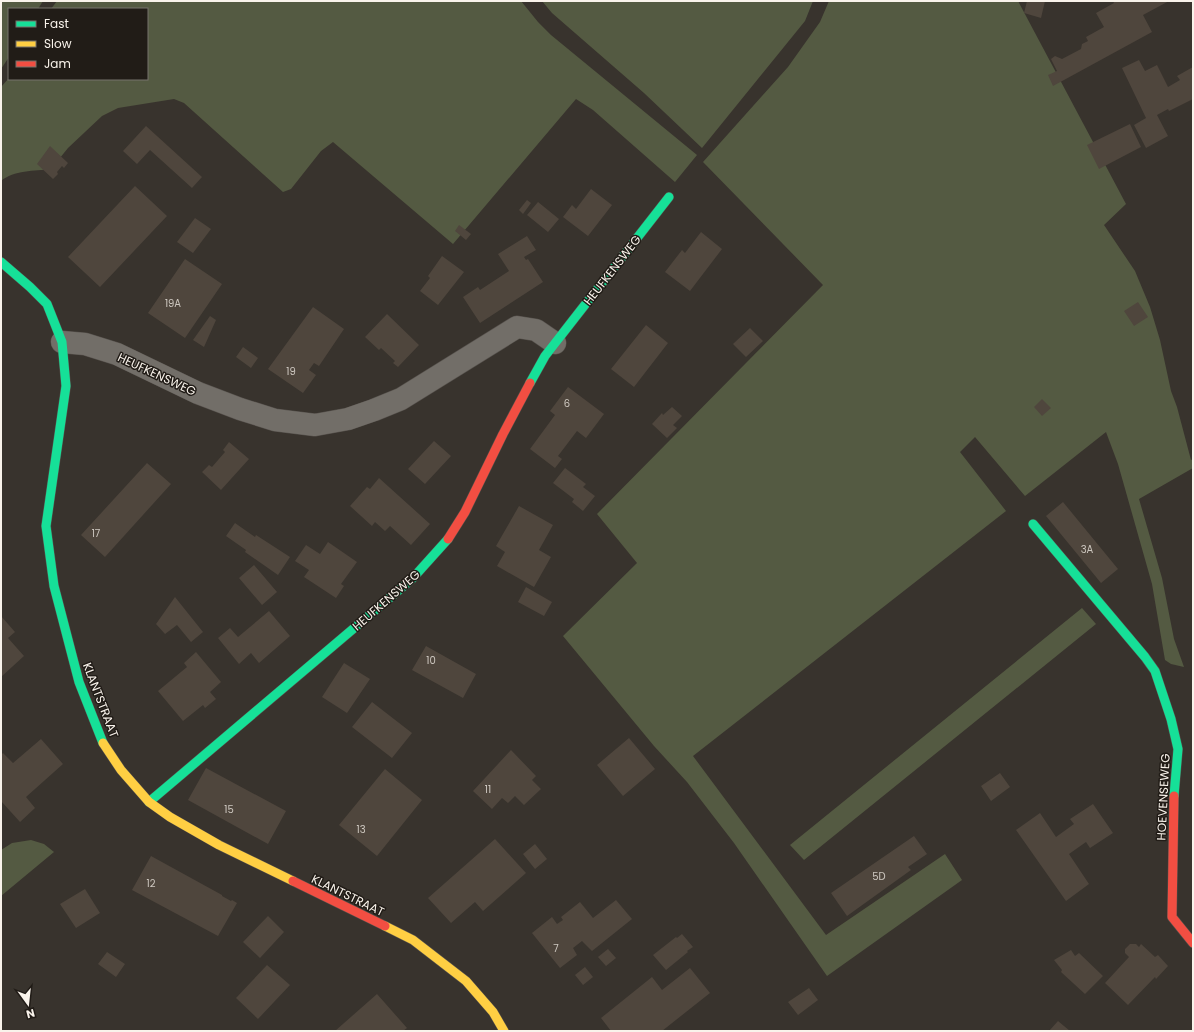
<svg xmlns="http://www.w3.org/2000/svg" width="1194" height="1032" font-family="Poppins,sans-serif">
	<rect width="100%" height="100%" fill="#38332d"/>
	<path fill="#545a42" d="M1,1H43L38,9H9V57L1,69Z
		M57,1H521L538,22L551,35L697,155L675,182L593,110L576,99L453,244L333,142L321,151L291,189L283,192L184,103L174,99L118,108L102,116L68,148L51,169C34,171 14,170 1,181V87L9,78V79H147V9H51Z
		M542,1H813L805,21L702,148L644,93L552,13Z
		M829,1H1018L1126,204L1104,225L1135,271L1150,307L1160,340L1171,391L1177,407L1191,460L1193,459V468L1139,499L1162,578L1174,639L1184,667L1171,664L1165,660L1152,584L1118,464L1106,432L1025,496L975,437L960,452L1006,511L693,756L826,935L945,854L962,880L827,976L734,843L687,782L654,746L563,636L637,563L597,514L823,285L703,162L788,67L820,22Z
		M1082,608L1096,624L804,860L790,845Z
		M31,840L44,844L54,852L1,896V850L12,843Z"/>
	<path fill="#4f463d" d="M1027,1H1045L1041,18L1024,13Z
		M1113,1H1169L1143,15L1152,32L1053,86L1048,75L1057,71L1051,59L1055,56L1062,59L1081,49L1082,44L1088,41L1086,37L1104,27L1096,13L1114,3Z
		M1139,60L1145,71L1157,65L1168,87L1180,80L1177,76L1193,67V99L1169,111L1168,109L1157,115L1168,136L1146,148L1134,125L1146,118L1122,68Z
		M1130,124L1141,147L1099,169L1087,145Z
		M146,126L202,177L192,188L150,150L137,164L123,151Z
		M50,146L68,163L64,168L62,166L57,172L58,174L53,179L37,164Z
		M135,186L167,216L100,287L68,257Z
		M591,189L612,205L588,236L563,217L572,205L576,209Z
		M527,200L531,203L523,214L519,210Z
		M538,202L559,219L548,232L527,215Z
		M195,218L211,229L193,253L177,242Z
		M459,225L471,234L466,240L455,231Z
		M701,232L722,249L690,291L665,272L682,250L685,253Z
		M527,236L536,250L524,257L526,260L528,259L543,282L480,323L463,297L478,287L480,290L509,271L498,254Z
		M442,256L464,272L438,305L420,291L430,278L428,276Z
		M185,259L222,284L185,338L148,313Z
		M1138,302L1148,317L1134,326L1124,311Z
		M313,307L344,329L319,366L314,363L309,370L316,375L303,393L268,369Z
		M387,314L419,345L398,367L393,363L395,361L381,348L379,350L365,337Z
		M210,316L216,320L204,347L193,340Z
		M646,325L668,343L634,387L611,369Z
		M750,328L763,341L746,357L733,344Z
		M243,347L258,358L251,368L236,357Z
		M568,387L604,414L586,438L577,431L558,456L562,459L555,468L530,449L555,415L550,411Z
		M1042,399L1051,408L1042,416L1034,407Z
		M672,407L682,416L673,425L677,428L667,438L652,424L662,413L663,415Z
		M434,441L451,456L425,484L408,469Z
		M229,442L249,459L221,490L202,472L209,465L212,467L225,452L223,450Z
		M147,463L171,484L105,557L81,535Z
		M565,468L586,484L583,487L595,496L583,511L572,502L574,499L553,483Z
		M379,478L430,524L411,545L390,526L385,531L375,522L372,526L350,506L367,487L370,489Z
		M1063,502L1118,569L1101,583L1046,516Z
		M519,506L553,525L539,550L551,557L534,587L497,566L505,552L496,546Z
		M235,523L255,537L256,535L290,557L278,575L245,552L246,550L226,536Z
		M328,542L357,562L341,584L344,586L336,598L304,577L309,570L295,561L306,545L320,554Z
		M254,565L277,592L262,605L239,578Z
		M526,587L552,602L544,616L518,602Z
		M175,597L203,632L191,642L177,625L165,634L156,624Z
		M269,611L290,636L259,663L251,653L239,664L218,638L230,628L238,637Z
		M1,616L15,632L8,638L24,656L1,677Z
		M426,646L476,674L463,698L412,670Z
		M196,652L221,682L210,692L216,699L205,708L203,705L183,721L158,691L187,667L184,663Z
		M344,663L370,679L347,713L322,697Z
		M372,702L412,733L392,758L352,727Z
		M629,738L655,769L623,796L597,765Z
		M41,739L63,764L26,797L35,808L20,822L1,801V755L3,753L13,763Z
		M511,750L536,776L532,780L541,789L524,805L515,796L508,803L502,798L492,809L473,791Z
		M206,768L286,811L268,844L188,800Z
		M385,769L422,800L377,856L339,825Z
		M1000,773L1010,787L991,801L981,786Z
		M1093,804L1113,833L1090,848L1086,842L1069,854L1089,884L1066,901L1016,830L1040,813L1056,837L1074,824L1070,819Z
		M914,836L927,854L908,867L911,870L847,916L831,893Z
		M495,839L526,873L483,911L475,902L451,923L428,898Z
		M535,844L547,859L535,869L523,854Z
		M151,856L222,895V896L231,901L232,900L237,903L218,936L132,890Z
		M85,889L100,913L76,928L60,904Z
		M616,900L632,919L592,951L582,941L573,948L577,955L560,968L532,933L552,917L557,924L563,920L561,917L580,902L593,918Z
		M268,916L284,932L260,958L243,942Z
		M682,934L693,947L687,951L688,952L666,970L653,955L676,937L677,938Z
		M1130,944H1136L1139,947L1141,944L1155,957L1158,955L1168,966L1156,979L1155,977L1128,1005L1105,983L1129,957L1125,953V949Z
		M608,949L616,958L606,966L598,957Z
		M1071,950L1075,956L1079,953L1103,976L1085,994L1061,972L1062,970L1054,960Z
		M107,952L125,964L116,977L98,964Z
		M267,965L290,985L258,1019L236,998Z
		M585,967L593,977L583,985L575,975Z
		M690,968L710,993L662,1031H611L601,1018L652,977L662,990Z
		M809,988L818,1000L798,1015L788,1002Z
		M377,994L407,1028L403,1031H335Z
		M1058,1021L1070,1031H1049Z"/>
	<g fill="none" stroke-linecap="round" stroke-linejoin="round">
		<defs>
			<path id="street" d="M62,342L85,344L117,354L198,393L240,409L275,420L315,425L348,419L374,410L401,399L517,327L536,330L555,343"/>
			<path id="fast" d="M1,262L30,287L47,304L62,342L66,386L46,526L54,586L79,682L103,743
				M530,383L545,356L669,197
				M1033,524L1145,657L1155,671L1171,719L1178,749L1174,796
				M149,802L412,579L448,539"/>
			<path id="slow" d="M103,743L121,770L149,802L170,817L219,845L293,881
				M385,926L413,940L466,981L493,1012L504,1031"/>
			<path id="jam" d="M448,539L465,512L503,434L530,383
				M1174,796L1172,917L1193,943
				M293,881L385,926"/>
		</defs>
		<use href="#street" stroke="#57524d" stroke-width="23"/>
		<use href="#fast" stroke="#57524d" stroke-width="10"/>
		<use href="#slow" stroke="#57524d" stroke-width="10"/>
		<use href="#jam" stroke="#57524d" stroke-width="10"/>
		<use href="#street" stroke="#726e68" stroke-width="22"/>
		<use href="#fast" stroke="#16e098" stroke-width="9"/>
		<use href="#slow" stroke="#ffcf43" stroke-width="9"/>
		<use href="#jam" stroke="#f24e42" stroke-width="9"/>
	</g>
	<g text-anchor="middle" dominant-baseline="central" stroke-width="3" stroke-linejoin="round" paint-order="stroke">
		<g font-size="10" fill="#cec8c0">
			<text x="173" y="303">19A</text>
			<text x="291" y="371">19</text>
			<text x="567" y="403">6</text>
			<text x="96" y="533">17</text>
			<text x="1087" y="549">3A</text>
			<text x="431" y="660">10</text>
			<text x="488" y="789">11</text>
			<text x="229" y="809">15</text>
			<text x="361" y="829">13</text>
			<text x="879" y="876">5D</text>
			<text x="151" y="883">12</text>
			<text x="556" y="948">7</text>
		</g>
		<g font-size="12" fill="#f9f3eb" stroke="#211c17">
			<text transform="translate(612 270) rotate(-52)">HEUFKENSWEG</text>
			<text transform="translate(157 374) rotate(25)">HEUFKENSWEG</text>
			<text transform="translate(386 600) rotate(-41)">HEUFKENSWEG</text>
			<text transform="translate(101 700) rotate(69)">KLANTSTRAAT</text>
			<text transform="translate(1163 797) rotate(-87)">HOEVENSEWEG</text>
			<text transform="translate(348 895) rotate(26)">KLANTSTRAAT</text>
		</g>
	</g>
	<rect width="1194" height="1032" fill="none" stroke="#f9f3eb" stroke-width="4"/>
	<rect x="8" y="8" width="140" height="72" fill="#211c17" stroke="#77726c"/>
	<rect x="16" y="21" width="20" height="6" fill="#16e098" stroke="#77726c"/>
	<text x="44" y="28" font-size="12" fill="#f9f3eb">Fast</text>
	<rect x="16" y="41" width="20" height="6" fill="#ffcf43" stroke="#77726c"/>
	<text x="44" y="48" font-size="12" fill="#f9f3eb">Slow</text>
	<rect x="16" y="61" width="20" height="6" fill="#f24e42" stroke="#77726c"/>
	<text x="44" y="68" font-size="12" fill="#f9f3eb">Jam</text>
	<g transform="translate(28 1004) rotate(165)" stroke="#211c17" stroke-width="3" paint-order="stroke">
	<path d="M0-3L7 15L0 10L-7 15Z" fill="#f9f3eb"/>
	<text y="-6" font-size="11" font-weight="bold" text-anchor="middle" fill="#f9f3eb">N</text>
	</g>
</svg>
